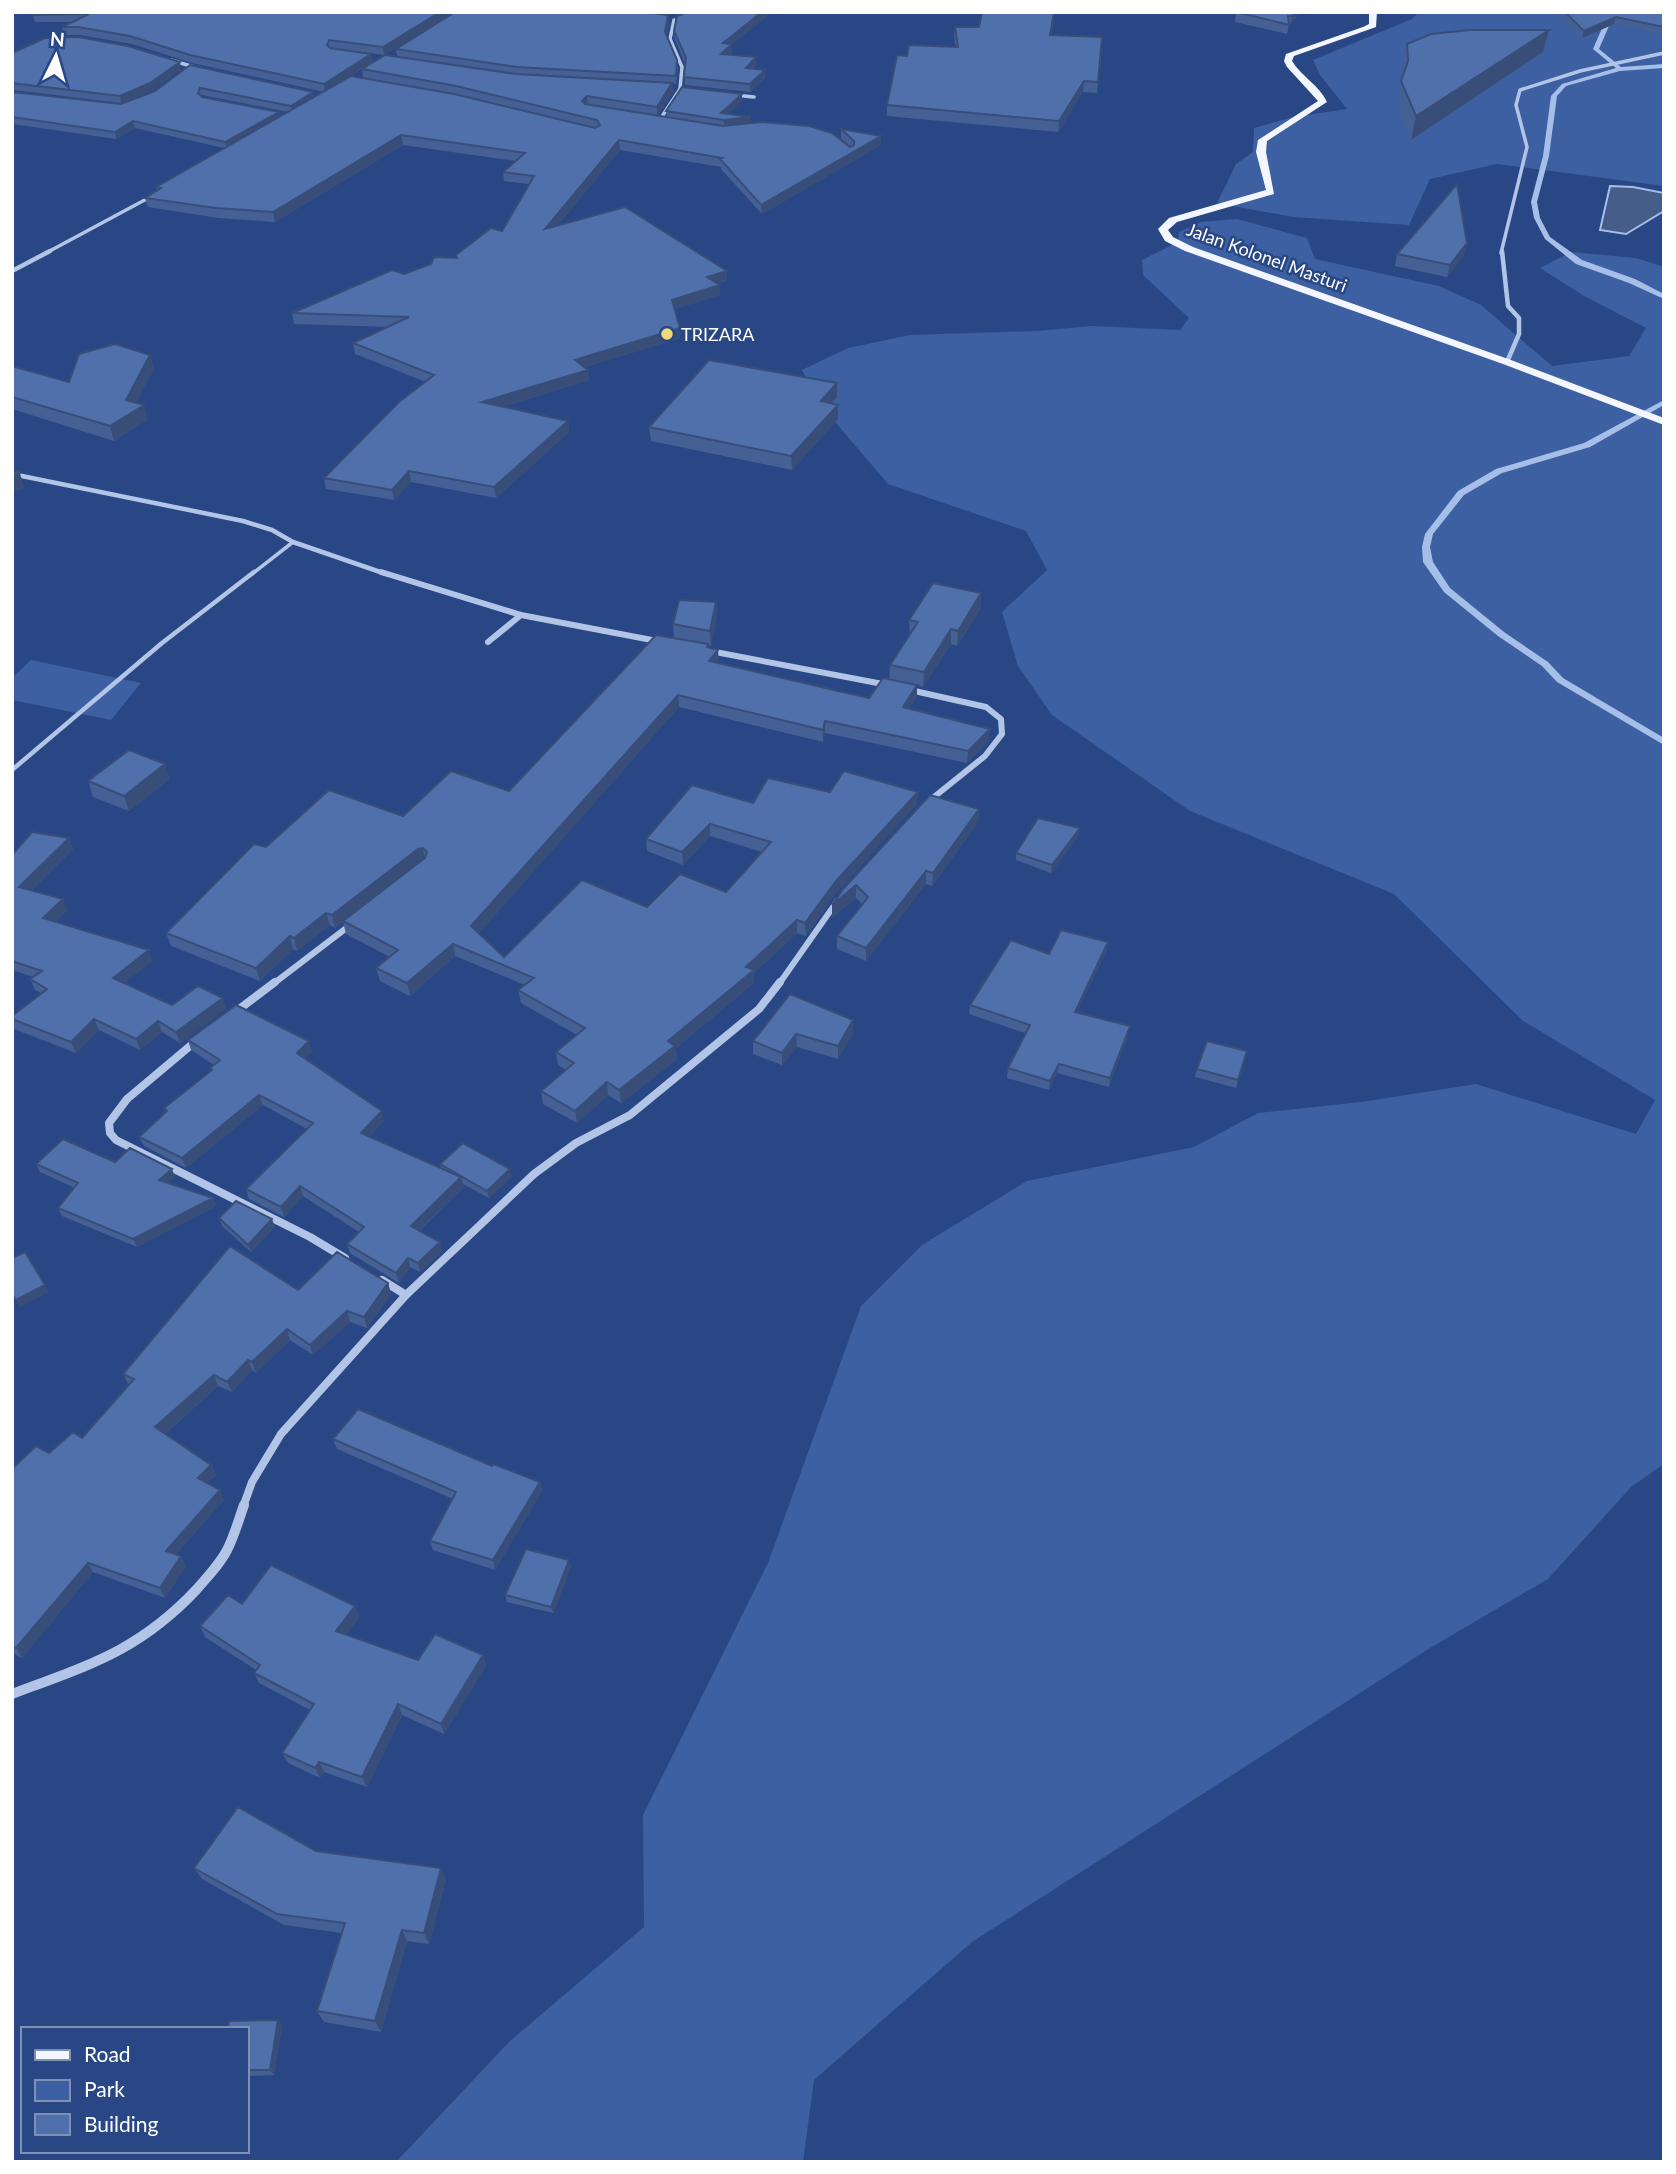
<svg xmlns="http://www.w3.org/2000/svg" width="1676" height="2174" font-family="Lato,sans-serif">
	<rect width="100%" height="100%" fill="#284784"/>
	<path fill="#3c60a1" d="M1419,12H1664V186L1497,164L1430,179L1409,225L1293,217L1217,203L1236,164L1253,152L1254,128L1293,117L1347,109L1320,75L1313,60L1412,19Z
		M1237,219L1307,238L1315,259L1439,286L1481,305L1552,366L1629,356L1646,328L1584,296L1540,268L1571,252L1636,258L1664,267V1464L1631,1487L1548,1579L1430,1648L972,1942L814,2080L803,2162H396L510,2041L644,1927L643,1815L768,1563L861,1306L922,1245L1027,1181L1194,1147L1258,1113L1361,1102L1476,1084L1636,1134L1655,1100L1523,1021L1394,894L1190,811L1052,715L1018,666L1002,612L1047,570L1026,531L888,484L824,409L802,370L848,348L910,335L1037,331L1092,326L1180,330L1189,318L1143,275L1142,260L1178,242L1179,232L1200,222Z
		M31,660L141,683L111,720L12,700V678Z"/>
	<path fill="#465c89" stroke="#a6bfe8" stroke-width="2" d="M1610,186L1633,187L1664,193V211L1626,234L1600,230Z"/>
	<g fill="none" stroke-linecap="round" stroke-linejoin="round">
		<path fill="#a6bfe8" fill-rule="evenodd" d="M1605,12H1611L1612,19L1599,49L1621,67L1664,64V68L1620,71L1566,86L1557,96L1549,156L1537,202L1540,218L1550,237L1582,260L1635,279L1664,294V299L1629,283L1576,264L1545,239L1534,218L1531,202L1543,156L1551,96L1562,84L1616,68L1593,49L1606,19Z
			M1664,400V405L1590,447L1502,473L1464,495L1433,534L1430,547L1433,562L1450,588L1504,632L1548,662L1563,678L1664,738V745L1557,682L1542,666L1498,636L1444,592L1423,562L1422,547L1425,534L1458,491L1496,469L1584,443Z"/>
		<path stroke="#b2c5e7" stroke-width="3.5" d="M252,574L293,542"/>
		<path stroke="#b2c5e7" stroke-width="4.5" d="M12,770L162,643L254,572"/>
		<path stroke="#b2c5e7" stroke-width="3.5" d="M171,60L197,68
			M734,95L754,97
			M659,121L680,89L682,67L670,39L674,20
			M46,253L154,195
			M1501,253L1527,147L1516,105L1520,90L1580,71L1664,53"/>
		<path stroke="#b2c5e7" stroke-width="4.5" d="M1502,251L1508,306L1519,318V334L1507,362
			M12,271L50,251
			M12,474L243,521L272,530L293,542L386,574"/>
		<path stroke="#b2c5e7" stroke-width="6" d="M381,572L521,615L657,641
			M488,642L521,615
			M710,651L888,685
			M910,690L986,707L1001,719L1002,734L985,756L929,801
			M273,984L353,923
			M779,984L838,900"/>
		<path stroke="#b2c5e7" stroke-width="8" d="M234,1013L275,982
			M196,1041L127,1099L109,1123L110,1133L116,1140L310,1237L345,1258
			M382,1280L406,1295
			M243,1507L252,1482L281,1434L406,1295L534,1174L576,1143L630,1115L759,1009L780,982"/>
		<path stroke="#b2c5e7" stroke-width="10" d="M12,1694C89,1665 139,1651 197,1589C208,1576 222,1562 229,1546C235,1533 239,1519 244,1505"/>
		<path fill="#f3f6fe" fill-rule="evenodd" d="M1369,12H1377L1376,27L1294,56L1292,61C1302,77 1319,85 1327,102L1267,141L1266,152L1274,194L1177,222L1168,230L1173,237L1193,247L1511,360L1664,418V425L1503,364L1185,251L1165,241L1158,229L1169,218L1266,190L1256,152L1258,140L1318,101L1287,67L1284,61L1286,54L1363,27L1369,24Z"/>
	</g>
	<path fill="#456094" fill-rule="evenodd" d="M32,12H454L384,55L331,48L371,54L373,62L344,80L363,78L362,69L397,57L396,49L668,15L669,23L667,35L678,68L676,84L672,83L673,92L657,116L667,117L666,111L742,100L727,114L751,123L850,147L841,138V129L881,145L762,214L721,169V167L620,150L557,226L727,281L717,284L720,285V295L675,309L680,328V338L585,367L588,370L589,380L502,407L568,421L569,432L496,498L411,482L394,500L326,489L324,478L426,382L355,354L353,343L389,327L294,324L292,313L404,274L457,258L502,231L529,184L504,181L503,172L515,161L403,145L275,222L218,218L148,207L145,198L157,191L156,187L224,148L135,128L116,139L12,124V92L121,104L155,91L190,65L314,97L324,92L192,63L132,44L80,35H65L62,27L73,22H35ZM202,95L288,112L280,117L279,112L202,97Z
		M688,12H770V14L732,44V52L730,54L756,65L752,69L765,78L750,92L685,85V64L675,39L674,31Z
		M1236,12H1300L1290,25H1289L1287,34L1235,22Z
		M1555,12H1664V35L1614,24L1582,38Z
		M1054,18L1051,35L1102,37L1097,93L1083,92L1058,132L887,116V105L907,56L956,47L954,37L955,27H979Z
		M1407,44L1543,52L1411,140L1396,105L1403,75L1402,67Z
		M12,53L181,69L152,90L121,103L13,90Z
		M1467,243L1464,255L1447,277L1395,266L1397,254Z
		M150,355L154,368L136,403L148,419L114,441L12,409V366L69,382Z
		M837,397L831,403L838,419L792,470L651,441L649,427Z
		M981,593V608L957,646L951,644L923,687L917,685V697L909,708L989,741L967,763L825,733L823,742L679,707L479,933L504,957L647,907L726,892L762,852L710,836L683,865L647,851L646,839L753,803L830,792L917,804L836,893L806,936L797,933L754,973V983L676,1048L677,1059L621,1103L608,1095L577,1123L543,1104L541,1091L566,1070L558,1065L556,1052L577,1035L521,1003L518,990L525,985L455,956L410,996L380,981L376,968L390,957L346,934L343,922L335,928L330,925L297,951L293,949L260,981L171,946L166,933L266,847L403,816L509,791L674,638L673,624L716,602L717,616L711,646L708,645V648L718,663L869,698L889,679L890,665L910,635L909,620Z
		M170,779L129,811L93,797L88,781Z
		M979,809L978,822L932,886L926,884L866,961L837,949V936L862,904L856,898L832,918V905L844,888Z
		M1079,835L1051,873L1016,860V853Z
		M69,838L73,849L32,890L67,910L55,922L152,961L124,983L172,1005L223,998L226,1009L180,1043L162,1032L140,1050L99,1030L76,1053L14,1029L12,1026V1016L41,993L35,990L30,979L33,977L12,970V855Z
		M1108,942L1106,952L1077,1012L1128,1035L1109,1087L1057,1073L1049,1090L1007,1078L1008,1068L1025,1033L969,1014L970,1005L1049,954Z
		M853,1020V1033L838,1059L797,1047L782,1065L753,1054V1041Z
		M188,1040L312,1051L305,1058L384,1121L369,1137L441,1168L440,1164L512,1176L489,1198L463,1184L464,1187L419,1231L442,1252L420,1272L410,1267L399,1283L350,1253L347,1244L359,1232L303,1196L284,1217L249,1199L246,1189L307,1129L263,1105L186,1168L144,1146L139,1137L165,1112L164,1108L211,1071L210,1068L214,1065L191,1050Z
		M1247,1051L1236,1088L1195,1077L1197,1069Z
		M115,1162L175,1177L167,1183L213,1198L216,1206L137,1247L62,1216L58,1208L75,1188L40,1172L36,1164Z
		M219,1218L275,1227L251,1252L222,1226Z
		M388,1283L391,1294L367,1328L350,1322L313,1355L290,1340L256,1373L252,1370L232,1392L218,1386L165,1434L211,1465L216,1475L207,1483L224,1500L176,1554L181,1556L186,1566L165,1598L93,1572L22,1658L12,1653V1469L82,1438L129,1385L123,1374L298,1290Z
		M333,1439L492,1466L540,1482L542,1491L495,1570L433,1550L430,1541L453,1499L337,1449Z
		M569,1560L571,1567L553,1613L507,1602L505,1595Z
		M242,1604L355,1606L359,1617L346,1635L418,1660L483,1655L486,1666L444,1734L402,1715L367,1787L324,1772L320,1778L288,1763L282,1753L310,1710L259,1683L254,1673L256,1670L205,1637L200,1626Z
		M316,1851L446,1879L429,1944L407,1941L381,2032L324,2022L317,2011L342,1933L284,1925L202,1879L194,1868Z
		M282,2025L274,2075L247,2076V2029Z"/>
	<path fill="#384e78" d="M440,12H454L384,55L383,47Z
		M674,12H684L674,15Z
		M762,12H770V14L724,51L723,43Z
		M1295,12H1300L1290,25L1292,16Z
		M668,15L669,23L666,40L665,32Z
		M1616,17L1614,24L1582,38L1584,31Z
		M1549,30L1543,52L1411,140L1416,116Z
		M732,44V52L721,62V54Z
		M371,54L373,62L325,92L324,84Z
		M756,57V65L746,76V68Z
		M180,62L181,69L152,90L121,103L120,96Z
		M765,70V78L750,92V84Z
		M1084,81L1083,92L1058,132L1059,121Z
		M672,83L673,92L657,116V107Z
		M313,92L315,99L292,113L291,106Z
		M742,94V100L722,120L721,113Z
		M587,96L588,105L583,110L582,101Z
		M279,112L281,119L227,149L225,142Z
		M751,117V124L724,127V120Z
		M133,121L135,128L116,139L115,132Z
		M401,135L403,145L275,222L273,212Z
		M881,136V145L762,214L761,205Z
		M619,140L620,150L546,239L545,229Z
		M1467,243L1464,255L1447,277L1450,265Z
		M727,271V281L707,287V277Z
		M720,285V295L673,310L672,300Z
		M680,328V338L576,370L575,360Z
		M150,355L154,368L131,413L144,405L148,419L114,441L110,426L126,400Z
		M588,370L589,380L483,413L482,402Z
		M837,383V397L821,415V401Z
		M838,405V419L792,470L791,456Z
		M568,421L569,432L496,498L494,487Z
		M19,471L25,488L12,493V476Z
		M409,471L411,482L394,500L392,490Z
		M981,593V608L957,646L958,631Z
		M716,602L717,616L711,646L710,631Z
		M951,629V644L923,687L924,672Z
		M718,650L719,663L709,673V661Z
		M917,685V697L902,719L903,707Z
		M678,695L679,707L474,939L471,926Z
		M825,721V733L823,742V730Z
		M990,729L989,741L967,763L968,751Z
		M165,764L170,779L129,811L124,796Z
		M918,792L917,804L836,893L806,936L805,923L836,881Z
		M979,809L978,822L932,886L933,873Z
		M710,824V836L683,865L682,852Z
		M1080,828L1079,835L1051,873L1052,865Z
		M69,838L73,849L24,898L19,887Z
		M423,848L425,861L420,862L335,928L332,915L418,849Z
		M926,871V884L866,961V948Z
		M856,885V898L832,918V905Z
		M63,899L67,910L48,929L43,918Z
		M326,913L330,925L297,951L294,938Z
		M797,920V933L754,973V983L676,1048L677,1059L621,1103L619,1090L668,1041Z
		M290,936L293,949L260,981L256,968Z
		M1108,942L1106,952L1073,1021L1075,1012Z
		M453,944L455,956L410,996L407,983Z
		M149,950L152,961L117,989L113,978Z
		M223,998L226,1009L180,1043L176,1032Z
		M94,1019L99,1030L76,1053L71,1042Z
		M853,1020V1033L838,1059V1046Z
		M158,1021L162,1032L140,1050L136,1039Z
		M1130,1026L1128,1035L1109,1087L1110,1078Z
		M796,1034L797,1047L782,1065V1053Z
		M309,1041L312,1051L300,1063L297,1053Z
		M1059,1064L1057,1073L1049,1090L1050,1081Z
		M607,1082L608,1095L577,1123L575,1111Z
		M259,1095L263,1105L186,1168L182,1158Z
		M382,1111L384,1121L364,1143L361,1133Z
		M172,1169L175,1177L162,1187L159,1180Z
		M510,1169L512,1176L489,1198L487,1191Z
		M461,1177L464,1187L413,1236L411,1226Z
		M300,1186L303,1196L284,1217L281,1207Z
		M213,1198L216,1206L137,1247L133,1239Z
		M272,1219L275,1227L251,1252L248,1245Z
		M440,1242L442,1252L420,1272L418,1263Z
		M408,1258L410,1267L399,1283L396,1273Z
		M388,1283L391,1294L367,1328L364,1317Z
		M45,1285L49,1292L20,1307L16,1300Z
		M347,1311L350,1322L313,1355L310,1345Z
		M287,1329L290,1340L256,1373L252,1362Z
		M248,1360L252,1370L232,1392L227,1382Z
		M214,1375L218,1386L160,1438L155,1427Z
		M211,1465L216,1475L202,1488L198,1478Z
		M540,1482L542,1491L495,1570L493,1560Z
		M220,1490L224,1500L171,1560L166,1551Z
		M181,1556L186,1566L165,1598L160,1588Z
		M569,1560L571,1567L553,1613L551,1607Z
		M88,1563L93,1572L22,1658L16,1648Z
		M355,1606L359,1617L341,1642L336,1631Z
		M483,1655L486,1666L444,1734L441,1724Z
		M398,1704L402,1715L367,1787L362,1777Z
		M319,1762L324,1772L320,1778L315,1768Z
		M441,1868L446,1879L429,1944L424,1933Z
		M402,1930L407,1941L381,2032L375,2021Z
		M12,1964L16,1968L12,1977Z
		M278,2020L282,2025L274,2075L270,2070Z"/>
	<path fill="#5070ac" stroke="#384e78" stroke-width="2" d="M32,12H440L383,47L329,40L327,45L330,48L371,54L324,84L190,55L130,36L78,27H62L89,14L32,15Z
		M455,12H644L668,15L665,32L677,60L676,76L517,67L396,49Z
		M688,12H762L723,43L732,44L721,54L756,57L746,68L765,70L750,84L684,77L686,58L674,31L677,16Z
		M982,12H1054L1050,35L1102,37L1098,82L1084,81L1059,121L887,105L897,55L907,56L909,45L958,47L955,27H979Z
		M1236,12H1295L1292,16H1288L1289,25Z
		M1565,12H1664V27L1616,17L1584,31Z
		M1470,30H1549L1416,116L1401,81L1408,61L1407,44L1431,34Z
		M78,37L128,46L180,62L150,83L120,96L12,83V53L45,38Z
		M385,55L516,74L672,83L657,107L587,96L582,101L585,104L723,126L761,122L809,126L832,133L850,147L854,145V141L841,129L881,136L761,205L720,159L722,158L619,140L545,229L625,207L727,271L707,277L720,285L672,300L680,328L575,360L588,370L482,402L568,421L494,487L409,471L392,490L324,478L399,402L434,375L353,343L409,317L292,313L392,270L404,274L431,264L434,257L457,258L456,255L491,228L502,231L534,176L503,172L525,153L401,135L273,212L216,208L145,198L161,188L156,187L351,76L454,94L595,128L600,125L597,120L456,86L362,69Z
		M190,65L313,92L291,106L200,88L198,93L202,97L279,112L225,142L133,121L115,132L12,117V92L121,104L155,91Z
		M682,87L742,94L721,113L751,117L724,120L666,111Z
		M1457,184L1467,243L1450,265L1397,254Z
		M115,344L150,355L126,400L144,405L110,426L12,397V366L69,382L79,354Z
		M709,360L837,383L821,401L838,405L791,456L649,427Z
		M19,471L20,473L12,476V473Z
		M933,583L981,593L958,631L951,629L924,672L890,665L918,622L909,620Z
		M679,600L716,602L710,631L673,624Z
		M656,635L708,644L707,647L718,650L709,661L869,698L883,678L917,685L903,707L990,729L968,751L825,721L823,730L678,695L471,926L504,957L582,880L647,907L680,874L726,892L771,842L710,824L682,852L646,839L692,785L753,803L768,778L830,792L844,771L918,792L836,881L805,923L797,920L746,967L754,970L668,1041L675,1046L619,1090L607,1082L575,1111L541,1091L574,1063L556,1052L585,1028L518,990L534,978L453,944L407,983L376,968L398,950L343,921L425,858L427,852L423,848L418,849L332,915L326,913L294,938L290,936L256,968L166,933L254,844L266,847L329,790L403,816L451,771L509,791Z
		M129,750L165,764L124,796L88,781Z
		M930,795L979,809L933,873L926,871L866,948L837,936L868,897L856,885L832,905L844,888Z
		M1038,818L1080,828L1052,865L1016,853Z
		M32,832L69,838L19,887L63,899L43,918L149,950L113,978L172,1005L198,986L223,998L176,1032L158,1021L136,1039L94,1019L71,1042L12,1019V1016L47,989L30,979L42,971L12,961V855Z
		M1061,930L1108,942L1075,1012L1130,1026L1110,1078L1059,1064L1050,1081L1008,1068L1030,1025L970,1005L1011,940L1049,954Z
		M790,994L853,1020L838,1046L796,1034L782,1053L753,1041Z
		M236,1005L309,1041L297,1053L382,1111L361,1133L461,1177L411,1226L440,1242L418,1263L408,1258L396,1273L347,1244L364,1227L300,1186L281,1207L246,1189L313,1123L259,1095L182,1158L139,1137L167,1111L164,1108L212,1070L210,1068L220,1060L188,1040Z
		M1207,1041L1247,1051L1238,1080L1197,1069Z
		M63,1139L115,1162L130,1148L172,1169L159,1180L213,1198L133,1239L58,1208L78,1183L36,1164Z
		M463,1143L510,1169L487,1191L440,1164Z
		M236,1201L272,1219L248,1245L219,1218Z
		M230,1246L298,1290L337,1252L388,1283L364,1317L347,1311L310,1345L287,1329L252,1362L248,1360L227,1382L214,1375L155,1427L211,1465L198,1478L220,1490L166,1551L181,1556L160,1588L88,1563L16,1648L12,1647V1469L36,1446L49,1453L73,1432L82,1438L134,1379L123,1374Z
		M25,1252L45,1285L16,1300L12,1294V1258Z
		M358,1409L492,1466L493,1464L540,1482L493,1560L430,1541L456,1492L333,1439Z
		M526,1549L569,1560L551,1607L505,1595Z
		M271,1565L355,1606L336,1631L418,1660L435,1634L483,1655L441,1724L398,1704L362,1777L319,1762L315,1768L282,1753L314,1704L254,1673L260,1665L200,1626L228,1595L242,1604Z
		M238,1807L316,1851L441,1868L424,1933L402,1930L375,2021L317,2011L345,1923L277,1914L194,1868Z
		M278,2020L270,2070H247V2029H228L229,2021Z"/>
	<circle fill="#efd878" stroke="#284784" stroke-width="2.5" cx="667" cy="334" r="7"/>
	<g text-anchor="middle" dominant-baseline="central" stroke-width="5" stroke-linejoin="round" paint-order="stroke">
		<g font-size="18" fill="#fff" stroke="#284784">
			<text transform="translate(1267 257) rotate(20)">Jalan Kolonel Masturi</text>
		</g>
		<g font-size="18" fill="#fff" stroke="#284784" text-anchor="start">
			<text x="681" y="334">TRIZARA</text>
		</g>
	</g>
	<rect width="1676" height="2174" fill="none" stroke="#ffffff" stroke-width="28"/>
	<rect x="21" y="2027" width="228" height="126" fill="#284784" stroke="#7e91b5" stroke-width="2"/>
	<rect x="35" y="2050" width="35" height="10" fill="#f3f6fe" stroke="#7e91b5" stroke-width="2"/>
	<text x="84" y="2062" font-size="21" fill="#ffffff">Road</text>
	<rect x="35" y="2080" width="35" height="21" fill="#3c60a1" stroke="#7e91b5" stroke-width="2"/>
	<text x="84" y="2097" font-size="21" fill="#ffffff">Park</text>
	<rect x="35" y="2114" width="35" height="21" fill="#5070ac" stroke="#7e91b5" stroke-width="2"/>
	<text x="84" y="2132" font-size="21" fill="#ffffff">Building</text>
	<g transform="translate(56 56) rotate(5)" stroke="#284784" stroke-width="5" paint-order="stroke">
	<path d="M0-5L12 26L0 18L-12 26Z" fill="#ffffff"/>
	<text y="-10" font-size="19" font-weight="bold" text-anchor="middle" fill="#ffffff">N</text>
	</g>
</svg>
